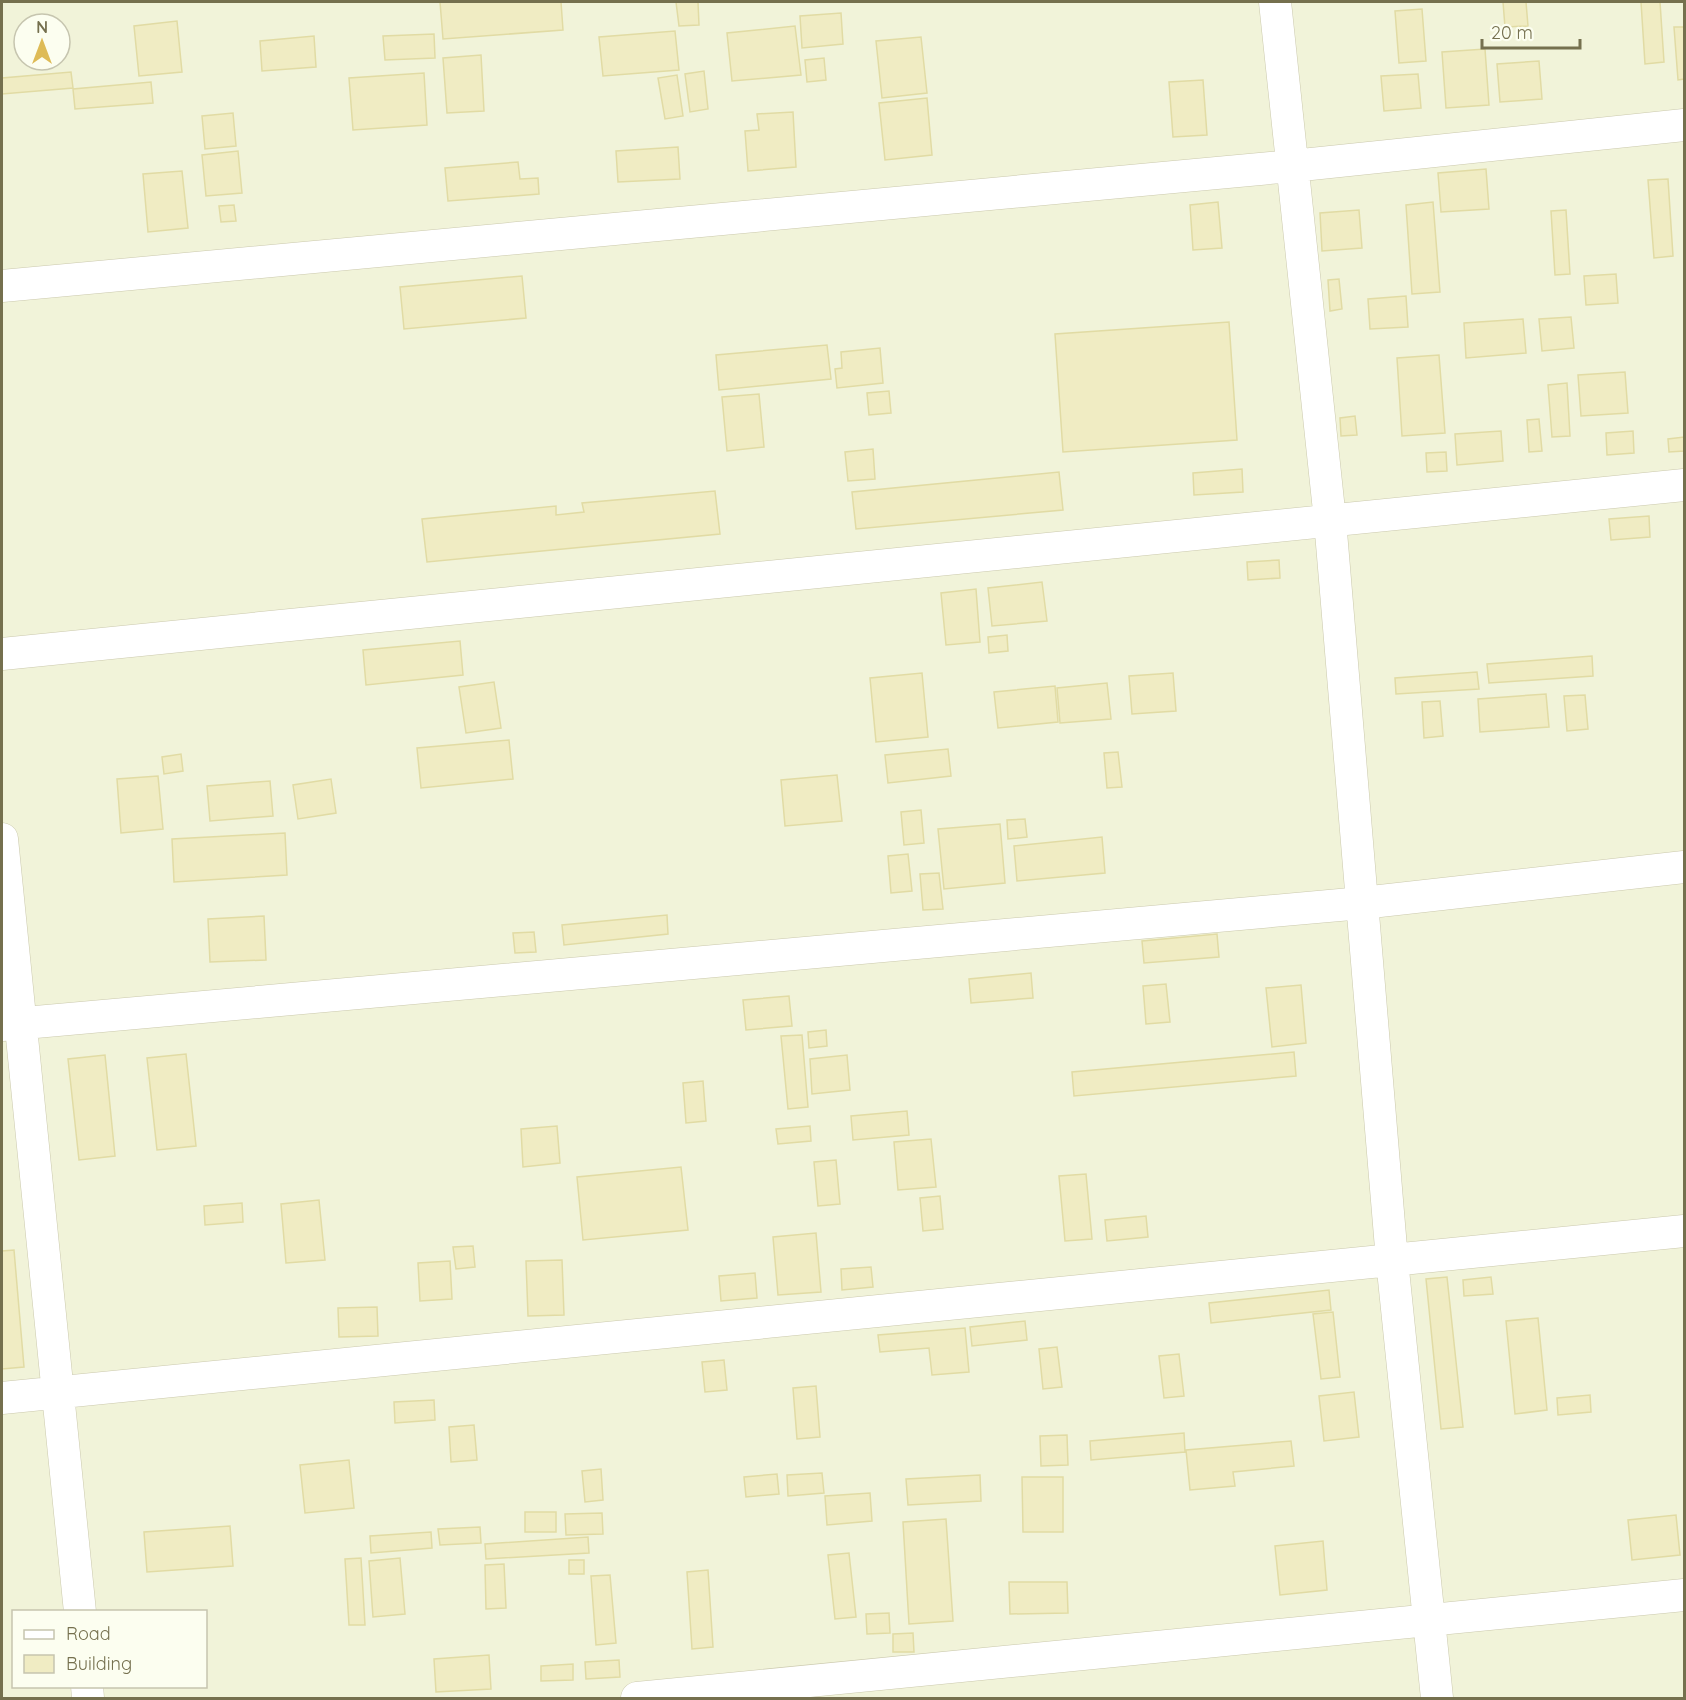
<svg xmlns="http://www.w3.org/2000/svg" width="1686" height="1700" font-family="Quicksand,sans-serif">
	<rect width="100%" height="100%" fill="#f9fcea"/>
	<path fill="#f1f3d9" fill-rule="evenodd" d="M2,2H1684V1698H2ZM24,24H60V60H24ZM14,1612H206V1686H14Z"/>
	<path fill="#f0ecc3" stroke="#e1dba4" stroke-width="1.5" d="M440,2H561L563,30L443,39Z
		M676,2H698L699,25L679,26Z
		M1503,2H1526L1528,26L1505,27Z
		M1641,2H1660L1664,62L1645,64Z
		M1422,9L1426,61L1399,63L1395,11Z
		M841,13L843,44L802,48L800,16Z
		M177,21L182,72L139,76L134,26Z
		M795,26L801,75L732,81L727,33Z
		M1674,27H1684V79L1678,80Z
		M675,31L679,70L603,76L599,37Z
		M434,34L435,58L385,60L383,36Z
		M314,36L316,67L262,71L260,41Z
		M921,37L927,93L882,98L876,41Z
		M1485,49L1489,105L1446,108L1442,52Z
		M481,55L484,111L447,113L443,58Z
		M824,58L826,80L807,82L805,60Z
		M1539,61L1542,99L1500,102L1497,64Z
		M704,71L708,109L690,112L685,74Z
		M71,72L73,88L2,94V78Z
		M424,73L427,125L353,130L349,78Z
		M1418,74L1421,108L1384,111L1381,76Z
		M677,75L683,116L665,119L658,78Z
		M1203,80L1207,135L1173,137L1169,82Z
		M151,82L153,103L75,109L73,89Z
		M927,98L932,155L885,160L879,103Z
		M793,112L796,167L748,171L745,131L759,130L757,114Z
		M233,113L236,146L205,149L202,116Z
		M678,147L680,179L618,182L616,151Z
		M238,151L242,193L206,196L202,155Z
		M518,162L520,179L538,178L539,194L448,201L445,168Z
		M1486,169L1489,209L1441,212L1438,173Z
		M182,171L188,228L148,232L143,174Z
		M1668,179L1673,256L1654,258L1648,180Z
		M1218,202L1222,248L1193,250L1190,205Z
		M1433,202L1440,292L1412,294L1406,205Z
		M234,205L236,221L221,222L219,206Z
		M1359,210L1362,248L1322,251L1320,213Z
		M1566,210L1570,274L1555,275L1551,211Z
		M1616,274L1618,303L1586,305L1584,276Z
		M522,276L526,318L404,329L400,287Z
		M1339,279L1342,309L1330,311L1328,280Z
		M1406,296L1408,327L1370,329L1368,299Z
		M1571,317L1574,348L1542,351L1539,319Z
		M1523,319L1526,353L1466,358L1464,323Z
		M1229,322L1237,440L1063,452L1055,334Z
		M827,345L831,379L719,390L716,355Z
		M880,348L883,383L837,388L835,369L842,368L841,352Z
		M1439,355L1445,433L1402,436L1397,358Z
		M1625,372L1628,413L1581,416L1578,375Z
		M1567,383L1570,436L1552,437L1548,385Z
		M889,391L891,413L869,415L867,393Z
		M759,394L764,447L727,451L722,397Z
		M1355,416L1357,435L1341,436L1340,418Z
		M1539,419L1542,451L1529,452L1527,420Z
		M1501,431L1503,461L1457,465L1455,434Z
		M1633,431L1634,453L1607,455L1606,433Z
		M1684,437V451L1669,452L1668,439Z
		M873,449L875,479L848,481L845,452Z
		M1446,452L1447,471L1427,472L1426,453Z
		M1242,469L1243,492L1194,495L1193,473Z
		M1059,472L1063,510L856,529L852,492Z
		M715,491L720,534L427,562L422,519L556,506V515L584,512L582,503Z
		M1649,516L1650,537L1611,540L1609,519Z
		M1279,560L1280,578L1248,580L1247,562Z
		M1042,582L1047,621L992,626L988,588Z
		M976,589L980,642L946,645L941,593Z
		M1007,635L1008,651L989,653L988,637Z
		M460,641L463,675L366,685L363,650Z
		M1592,656L1593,676L1489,683L1487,664Z
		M1477,672L1479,689L1396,694L1395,678Z
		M922,673L928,737L876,742L870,678Z
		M1173,673L1176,711L1132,714L1129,676Z
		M494,682L501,728L466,733L459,687Z
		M1107,683L1111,719L1060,723L1057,688Z
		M1055,686L1058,722L998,728L994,692Z
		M1546,694L1549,727L1480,732L1478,699Z
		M1585,695L1588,729L1567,731L1564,696Z
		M1440,701L1443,736L1424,738L1422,702Z
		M509,740L513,779L421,788L417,748Z
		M948,749L951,776L888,783L885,755Z
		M1118,752L1122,787L1107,788L1104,753Z
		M181,754L183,771L164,774L162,757Z
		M837,775L842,821L785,826L781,780Z
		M158,776L163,829L121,833L117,779Z
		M331,779L336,813L298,819L293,785Z
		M270,781L273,816L210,821L207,786Z
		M921,810L924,843L904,845L901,812Z
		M1025,819L1027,837L1008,839L1007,820Z
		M1000,824L1005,883L944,889L938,829Z
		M285,833L287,875L174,882L172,839Z
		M1102,837L1105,873L1017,881L1014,846Z
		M908,854L912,891L891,893L888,856Z
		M939,873L943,909L923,910L920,874Z
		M667,915L668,934L564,945L562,925Z
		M264,916L266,960L210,962L208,919Z
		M534,932L536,952L515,953L513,933Z
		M1217,934L1219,957L1144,963L1142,941Z
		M1031,973L1033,998L971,1003L969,979Z
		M1166,984L1170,1022L1146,1024L1143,986Z
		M1301,985L1306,1043L1272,1047L1266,988Z
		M789,996L792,1026L746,1030L743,1000Z
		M826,1030L827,1046L809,1048L808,1032Z
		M802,1035L808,1107L788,1109L781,1036Z
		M1294,1052L1296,1076L1074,1096L1072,1072Z
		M186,1054L196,1146L157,1150L147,1058Z
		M105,1055L115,1156L79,1160L68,1059Z
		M847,1055L850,1090L812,1094L810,1059Z
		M703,1081L706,1121L686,1123L683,1083Z
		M907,1111L909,1135L853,1140L851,1116Z
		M557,1126L560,1163L523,1167L521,1129Z
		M810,1126L811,1141L778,1144L776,1129Z
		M931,1139L936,1187L898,1190L894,1142Z
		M836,1160L840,1204L818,1206L814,1162Z
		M681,1167L688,1230L583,1240L577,1177Z
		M1086,1174L1092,1239L1065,1241L1059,1176Z
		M940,1196L943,1229L923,1231L920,1198Z
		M319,1200L325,1260L286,1263L281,1204Z
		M242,1203L243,1222L205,1225L204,1206Z
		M1146,1216L1148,1237L1107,1241L1105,1220Z
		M816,1233L821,1292L778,1295L773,1237Z
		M473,1246L475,1267L456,1269L453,1247Z
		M14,1250L24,1367L2,1369V1251Z
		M562,1260L564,1315L528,1316L526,1261Z
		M450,1261L452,1299L420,1301L418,1263Z
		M871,1267L873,1287L842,1290L841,1269Z
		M755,1273L757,1298L721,1301L719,1276Z
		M1447,1277L1463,1427L1441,1429L1426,1279Z
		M1491,1277L1493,1294L1464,1296L1463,1280Z
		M1329,1290L1331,1310L1211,1323L1209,1303Z
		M377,1307L378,1336L339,1337L338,1308Z
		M1333,1312L1340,1377L1321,1379L1313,1314Z
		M1538,1318L1547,1410L1515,1414L1506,1321Z
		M1025,1321L1027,1340L972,1346L970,1327Z
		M965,1328L969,1372L932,1375L929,1348L880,1352L878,1335Z
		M1057,1347L1062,1387L1043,1389L1039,1349Z
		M1179,1354L1184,1396L1164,1398L1159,1356Z
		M724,1360L727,1390L705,1392L702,1362Z
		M816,1386L820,1437L797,1439L793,1388Z
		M1354,1392L1359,1437L1324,1441L1319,1396Z
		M1590,1395L1591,1412L1558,1415L1557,1398Z
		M434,1400L435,1420L395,1423L394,1402Z
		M474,1425L477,1460L451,1462L449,1427Z
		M1184,1433L1185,1452L1091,1460L1090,1441Z
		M1067,1435L1068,1465L1041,1466L1040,1436Z
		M1291,1441L1294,1466L1233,1472L1235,1486L1190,1490L1186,1450Z
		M349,1460L354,1508L305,1513L300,1465Z
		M601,1469L603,1500L585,1502L582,1471Z
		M822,1473L824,1493L788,1496L787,1475Z
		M777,1474L779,1494L746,1497L744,1477Z
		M980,1475L981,1501L908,1505L906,1479Z
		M1022,1477H1063V1532H1023Z
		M870,1493L872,1521L827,1525L825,1496Z
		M525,1512H556V1532H525Z
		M602,1513L603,1534L566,1535L565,1514Z
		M1676,1515L1680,1555L1632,1560L1628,1520Z
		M946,1519L953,1621L909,1624L903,1522Z
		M230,1526L233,1566L147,1572L144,1532Z
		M480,1527L481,1543L440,1545L438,1529Z
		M431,1532L432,1548L371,1553L370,1536Z
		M588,1537L589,1553L486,1559L485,1544Z
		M1323,1541L1327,1590L1280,1595L1275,1546Z
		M849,1553L856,1617L835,1619L828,1555Z
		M361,1558L365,1625H349L345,1559Z
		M400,1558L405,1614L373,1617L369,1561Z
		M569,1560H584V1574H569Z
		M504,1564L506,1608L486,1609L485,1565Z
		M708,1570L713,1647L692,1649L687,1572Z
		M610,1575L616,1643L596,1645L591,1576Z
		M1009,1582H1067L1068,1613L1010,1614Z
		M889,1613L890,1633L867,1634L866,1614Z
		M913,1633L914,1652H893V1634Z
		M489,1655L491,1689L436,1692L434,1659Z
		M619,1660L620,1677L586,1679L585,1662Z
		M573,1664V1680L541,1681V1666Z"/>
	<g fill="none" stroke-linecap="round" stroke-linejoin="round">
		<defs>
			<path id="minor" d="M1275,2L1330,520L1392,1260L1437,1698
				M2,286L1292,166L1684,125
				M2,654L1684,485
				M2,839L80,1612
				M2,1025L1362,903L1684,867
				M2,1398L1684,1231
				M87,1686L88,1698
				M637,1698L1684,1595"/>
		</defs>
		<use href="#minor" stroke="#cbc9ad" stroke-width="33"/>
		<use href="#minor" stroke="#fff" stroke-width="32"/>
	</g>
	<rect width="1686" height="1700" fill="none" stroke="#75704e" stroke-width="6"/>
	<rect x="12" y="1610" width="195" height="78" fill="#fcfef0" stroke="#c6c5af" stroke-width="1.5"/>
	<rect x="24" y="1630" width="30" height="9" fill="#ffffff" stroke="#c6c5af" stroke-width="1.5"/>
	<text x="66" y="1640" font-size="18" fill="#75704e">Road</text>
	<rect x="24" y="1655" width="30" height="18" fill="#f0ecc3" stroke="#c6c5af" stroke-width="1.5"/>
	<text x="66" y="1670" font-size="18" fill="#75704e">Building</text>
	<g transform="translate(42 42)"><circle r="28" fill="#fcfef0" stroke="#c6c5af" stroke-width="1.5"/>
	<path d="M0-4.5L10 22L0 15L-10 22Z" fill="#debb56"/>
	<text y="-9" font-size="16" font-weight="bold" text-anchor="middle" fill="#75704e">N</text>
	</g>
	<path d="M1482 39v9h98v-9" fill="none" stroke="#75704e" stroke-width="3"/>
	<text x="1491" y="39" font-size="18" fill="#75704e" stroke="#fcfef0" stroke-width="4.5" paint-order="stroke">20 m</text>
</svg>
